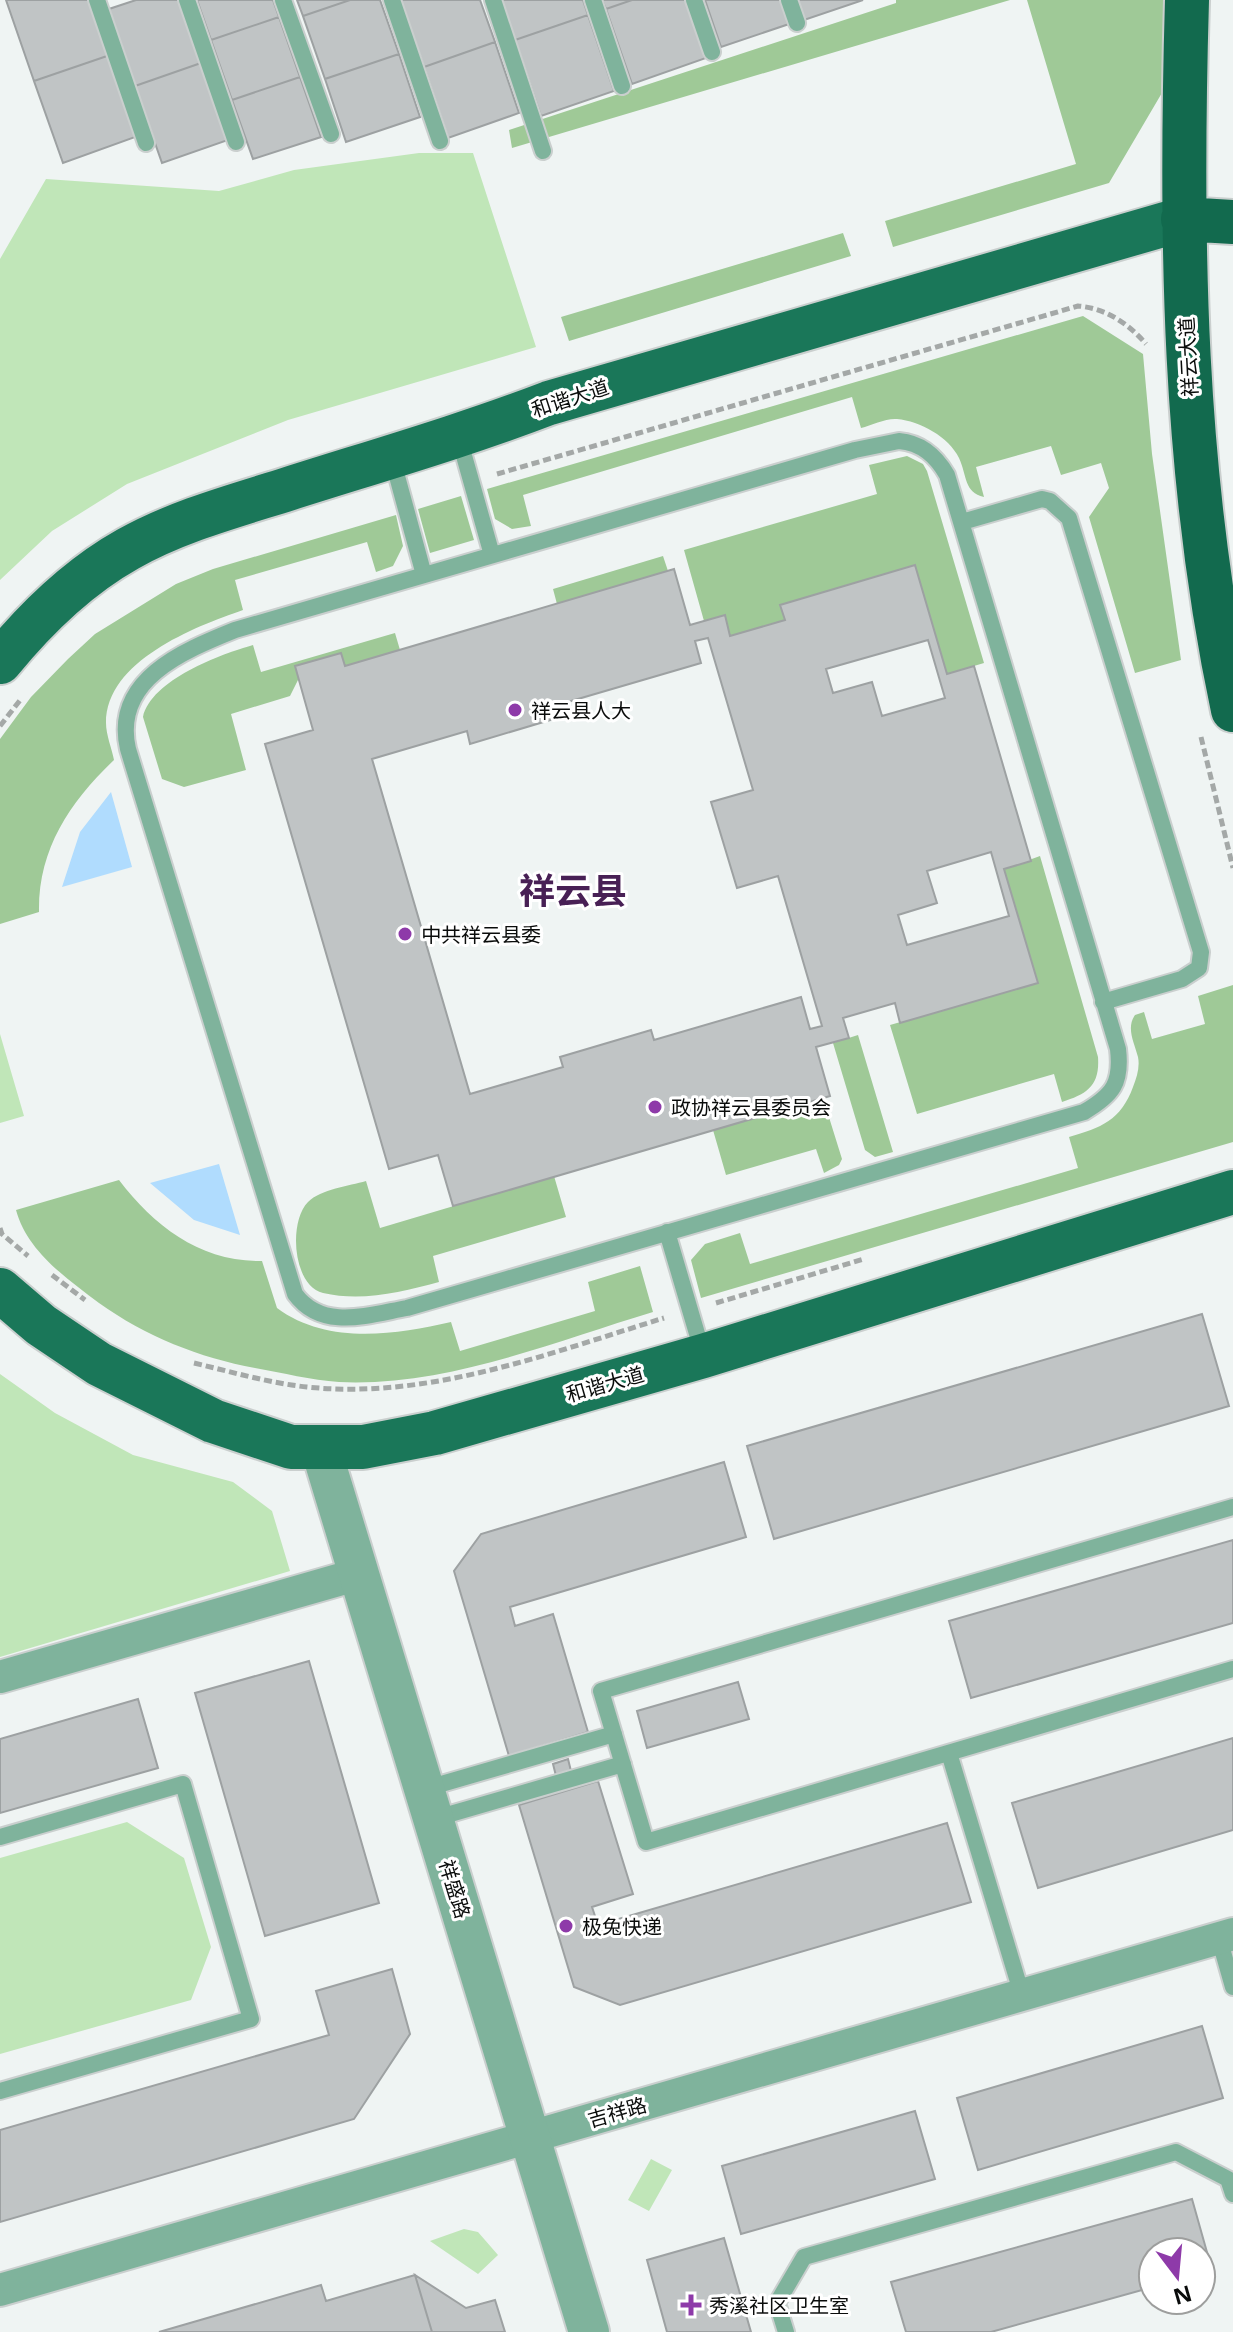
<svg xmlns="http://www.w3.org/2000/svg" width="1233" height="2332" font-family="'Noto Sans','Noto Sans SC',sans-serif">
	<rect width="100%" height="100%" fill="#eff4f3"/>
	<path fill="#c0e6b8" d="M419,153H473L536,347L288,420L127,484L52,531L0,580V259L46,179L219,191L294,170Z
		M0,1034L24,1116L0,1123Z
		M0,1374L55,1413L133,1455L233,1482L272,1511L290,1571L0,1657Z
		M127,1822L184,1858L211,1947L191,2000L0,2054V1858Z
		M651,2159L672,2170L649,2211L628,2200Z
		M464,2229L478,2232L498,2255L478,2274L430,2241Z"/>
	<path fill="#9fc997" d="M896,0H1010L512,148L509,130L896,3Z
		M1027,0H1175L1166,86L1109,183L893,247L885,221L1076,164Z
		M843,233L851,256L569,341L561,317Z
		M1083,316L1143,354L1152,454L1181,660L1135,673L1089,517L1109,488L1101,463L1061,475L1051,446L976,467L984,497C964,493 967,475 959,458C949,437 920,421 897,419C886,418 872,425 861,428L852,397L523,495L531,526L512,529L495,519L487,489Z
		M907,456L923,464L927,471L984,663L947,674L915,566L780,606L785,620L730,636L725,616L704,621L684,550L877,494L869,465Z
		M461,496L474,540L430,553L418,509Z
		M396,515L403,546L393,566L376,572L367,542L235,580L243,610C194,627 106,661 106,723C106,735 112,749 114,760C70,802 38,849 39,912L0,924V739L31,697L68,659L95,634L176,584L213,569Z
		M663,556L668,571L557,604L553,589Z
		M395,633L400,650L345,666L340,653L295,666L299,678L290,696L231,714L246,770L184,787L162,779L143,717C151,680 221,654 253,645L261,672Z
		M1040,856L1098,1057C1100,1086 1087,1094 1062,1102L1054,1074L917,1114L890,1025L1037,983L1004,869Z
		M1233,985V1142L701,1298L691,1260L705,1244L740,1233L750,1264L1078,1168L1069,1137C1101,1128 1121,1120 1133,1087C1137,1077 1140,1067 1138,1057C1134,1042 1126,1028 1135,1015L1144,1012L1152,1039L1205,1024L1198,996Z
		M858,1035L893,1152L875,1157L865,1150L833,1043Z
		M823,1098L842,1159L839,1165L824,1173L816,1149L726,1175L713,1130Z
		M554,1176L566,1217L433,1256L439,1282C402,1292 362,1302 323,1293C293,1286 288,1222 308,1202C321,1189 349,1186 366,1181L380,1228Z
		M119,1180C155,1227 201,1262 262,1261L277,1308C327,1345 394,1335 451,1322L460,1351L595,1311L588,1282L640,1266L653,1312C553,1342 446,1387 339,1382C311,1380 283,1373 255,1368C200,1358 145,1336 99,1303C66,1278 27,1251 16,1210Z"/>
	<path fill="#b0dcfe" d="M111,792L132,867L62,887L80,832Z
		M219,1164L240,1235L194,1220L150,1183Z"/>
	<path fill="#c0c4c5" stroke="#9da1a2" stroke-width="2" fill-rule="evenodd" d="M6,0H91L110,55L34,81Z
		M136,0H179L201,63L135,86L109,9Z
		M197,0H273L279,17L211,40Z
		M297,0H350L303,16Z
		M350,0H380L399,54L325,79L303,16Z
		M400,0H480L495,42L424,67Z
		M501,0H583L588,15L515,40Z
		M602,0H632L606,9Z
		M632,0H686L706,58L632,84L606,9Z
		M705,0H781L789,24L721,47Z
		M797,0H863L804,20Z
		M588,15L614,91L541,116L515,40Z
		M279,17L300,77L232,100L211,40Z
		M495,42L519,113L448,138L424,67Z
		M399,54L420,117L346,142L325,79Z
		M110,55L138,136L63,163L34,81Z
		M201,63L228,140L162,163L135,86Z
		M300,77L321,137L253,159L232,100Z
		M915,565L947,674L974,666L1031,861L1004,869L1038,983L900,1023L895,1003L843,1018L849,1038L816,1047L830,1096L499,1193L453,1206L438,1155L389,1169L265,744L313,730L295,666L341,653L345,666L674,569L690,625L725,615L730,636L785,620L780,605ZM708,638L753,790L711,802L737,888L778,876L822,1026L810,1029L801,997L654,1040L651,1030L560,1057L563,1067L470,1094L372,759L467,731L470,744L557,718L554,706L701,663L695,641ZM928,640L945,698L882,716L872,682L833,693L826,669ZM991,852L1009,916L907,945L898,915L937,903L927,871Z
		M1202,1314L1229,1406L774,1539L747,1446Z
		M724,1462L746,1537L510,1607L515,1626L553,1614L588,1732L509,1756L454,1571L481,1534Z
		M1233,1540V1623L971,1698L949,1621Z
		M309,1661L379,1903L265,1936L195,1693Z
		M738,1682L749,1719L647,1748L637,1711Z
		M138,1699L158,1768L0,1813V1739Z
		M1233,1738V1830L1038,1888L1012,1803Z
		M568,1759L571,1771L556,1776L553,1764Z
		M598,1781L633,1894L592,1907L598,1925L947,1823L971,1902L620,2005L574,1987L519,1805Z
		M392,1969L410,2034L354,2119L0,2222V2130L329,2035L316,1991Z
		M1202,2026L1223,2098L978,2170L957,2098Z
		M915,2111L935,2179L741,2234L722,2166Z
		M1192,2199L1212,2270L1201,2273V2252H1153V2287L991,2332H906L891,2282Z
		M724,2238L751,2332H667L647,2260Z
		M415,2275L466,2308L495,2300L505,2332H432Z
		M415,2275L432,2332H159L321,2285L326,2301Z"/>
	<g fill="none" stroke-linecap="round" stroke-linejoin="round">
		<defs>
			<path id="service" d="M97,0L146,143
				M187,0L236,142
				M283,0L331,134
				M392,0L440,141
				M493,0L543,151
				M593,0L622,86
				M694,0L712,52
				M789,0L797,23
				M459,438L492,555
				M899,441C922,443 936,456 947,475L1118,1049C1122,1083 1113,1095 1084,1112L407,1308C368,1315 322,1331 295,1294L128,749C112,680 183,651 235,630L855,450Z
				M392,458L424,575
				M962,522L1042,499L1050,501L1069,518L1201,952L1199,968L1182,979L1103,1002
				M667,1232L703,1354
				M1233,1507L601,1691L646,1842L1233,1669
				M949,1753L1022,1995
				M424,1789L614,1734
				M433,1819L623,1764
				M0,1837L183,1784L251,2019L0,2091
				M1219,1938L1233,1987
				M786,2332L777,2303L804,2257L1176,2152L1228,2179L1233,2194"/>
			<path id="minor" d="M0,1677L359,1574
				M0,2290L1233,1934"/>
			<path id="tertiary" d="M320,1446L589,2332"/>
			<path id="primary" d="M0,662C36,618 78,577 128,549C178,521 234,506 288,489C376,461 463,436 549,403L1183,219
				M0,1290L41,1325L99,1364L213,1421L291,1447H363L435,1433L703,1356L1233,1192"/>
			<path id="trunk" d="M1187,0C1180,238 1183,476 1233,710
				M1183,219L1233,222"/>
		</defs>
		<use href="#service" stroke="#cacfce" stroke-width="20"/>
		<use href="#minor" stroke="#cacfce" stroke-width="36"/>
		<use href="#tertiary" stroke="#cacfce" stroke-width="44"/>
		<use href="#primary" stroke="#cacfce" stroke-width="48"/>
		<use href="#trunk" stroke="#cacfce" stroke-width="48"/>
		<path stroke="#a4a8a7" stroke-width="5" stroke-dasharray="8 4" stroke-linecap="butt" d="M497,474L1078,306C1105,308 1128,323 1146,344
			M0,726L21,699
			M1201,737L1233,868
			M0,1228L2,1234L28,1256
			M52,1275L85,1300
			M716,1303L864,1259
			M194,1363C232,1372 269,1383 307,1387C429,1400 550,1353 664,1318"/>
		<use href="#service" stroke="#7fb39c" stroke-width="16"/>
		<use href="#minor" stroke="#7fb39c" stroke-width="32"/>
		<use href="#tertiary" stroke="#7fb39c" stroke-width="40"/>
		<use href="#primary" stroke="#1a7759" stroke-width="44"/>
		<use href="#trunk" stroke="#126a4e" stroke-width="44"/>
	</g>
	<g fill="#8e3aa9" stroke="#fff" stroke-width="3">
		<circle cx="515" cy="710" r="8"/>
		<circle cx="405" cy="934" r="8"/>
		<circle cx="655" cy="1107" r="8"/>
		<circle cx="566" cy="1926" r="8"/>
		<path d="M687 2293h8v8h8v8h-8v8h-8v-8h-8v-8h8z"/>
	</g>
	<g text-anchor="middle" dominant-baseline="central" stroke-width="6" stroke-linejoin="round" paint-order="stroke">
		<g font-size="20" fill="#0a0c0b" stroke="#fff">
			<text transform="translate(1188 357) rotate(-93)">祥云大道</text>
			<text transform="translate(570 398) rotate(-18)">和谐大道</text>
			<text transform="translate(605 1384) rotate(-16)">和谐大道</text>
			<text transform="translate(455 1889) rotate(73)">祥盛路</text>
			<text transform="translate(617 2112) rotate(-16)">吉祥路</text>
		</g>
		<g font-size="20" fill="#0a0c0b" stroke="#fff" text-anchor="start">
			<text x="531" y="710">祥云县人大</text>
			<text x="421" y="934">中共祥云县委</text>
			<text x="671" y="1107">政协祥云县委员会</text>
			<text x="582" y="1926">极兔快递</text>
			<text x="709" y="2305">秀溪社区卫生室</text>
		</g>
		<g font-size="36" font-weight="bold" fill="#482055" stroke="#fff">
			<text x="573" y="890">祥云县</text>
		</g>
	</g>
	<g transform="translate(1177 2276) rotate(164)"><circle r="38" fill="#ffffff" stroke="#9d9e9d" stroke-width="2"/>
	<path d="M0-6L14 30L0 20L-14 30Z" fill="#8e3aa9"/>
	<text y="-12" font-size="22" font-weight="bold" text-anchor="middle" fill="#0a0c0b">N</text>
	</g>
</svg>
